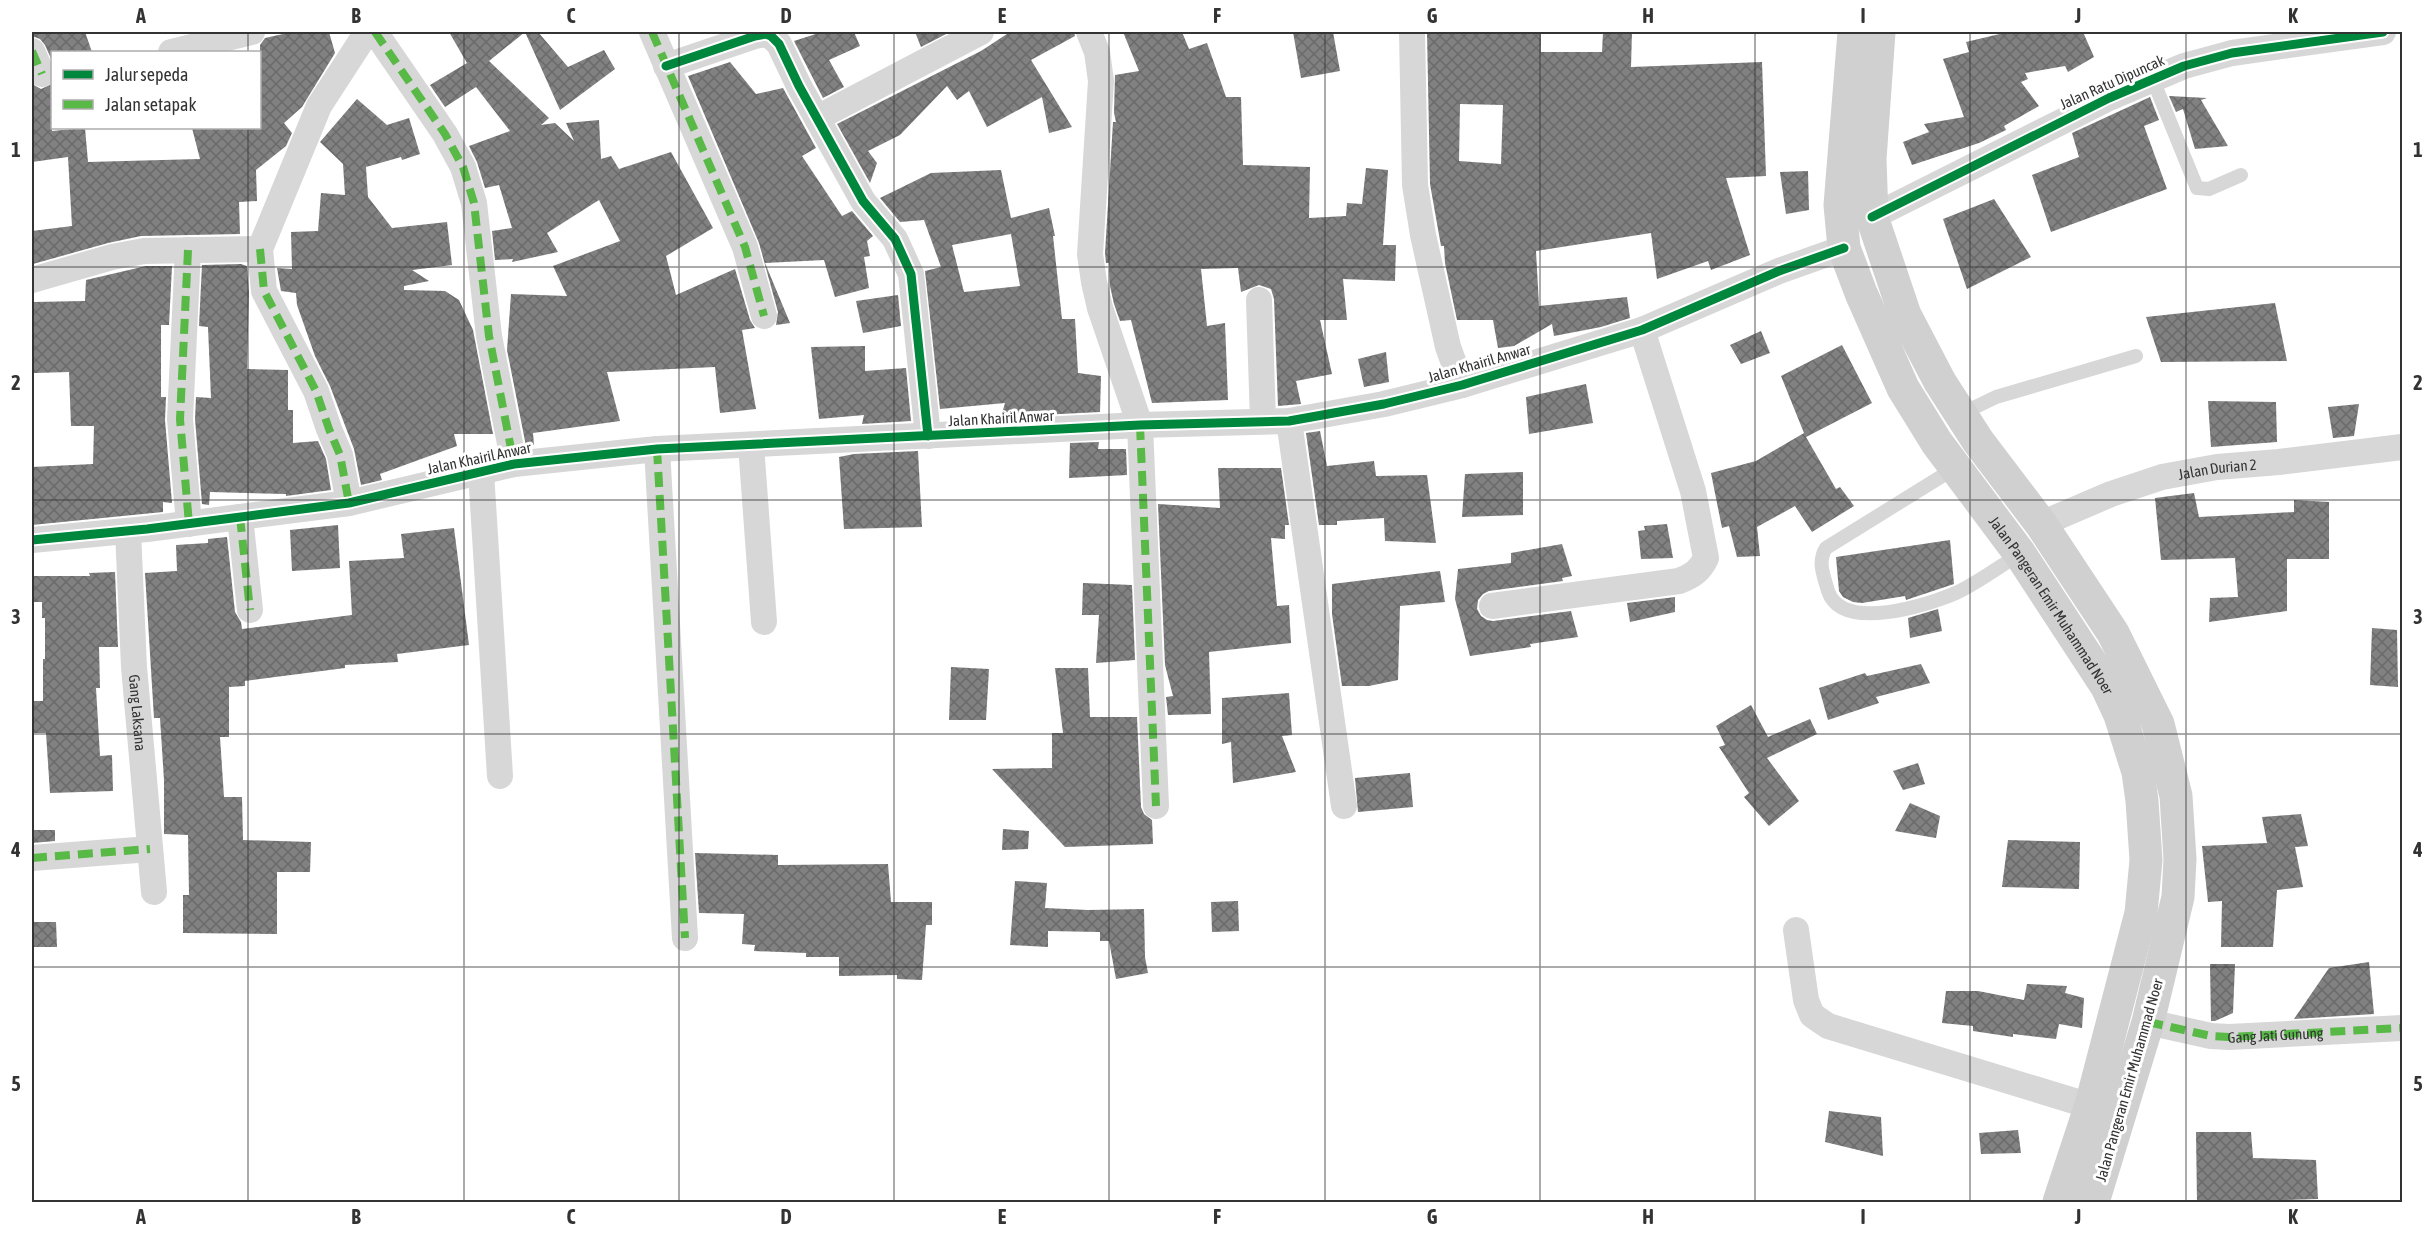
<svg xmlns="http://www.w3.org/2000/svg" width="2434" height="1234" font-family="'Asap Condensed',sans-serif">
	<defs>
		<pattern id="building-cross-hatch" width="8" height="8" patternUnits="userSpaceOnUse" patternTransform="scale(1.5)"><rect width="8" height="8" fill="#818181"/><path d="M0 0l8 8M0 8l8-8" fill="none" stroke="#6a6a6a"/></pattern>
	</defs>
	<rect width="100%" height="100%" fill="#fff"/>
	<path fill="url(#building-cross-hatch)" fill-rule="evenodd" d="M32,32H85L92,52H52V61L45,45L40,39L32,36Z
		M292,32H329L335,53L302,107L284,123L292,133L286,146L256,170L257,201L239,202L240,234L141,236L108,243L33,264L32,231L72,226L68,157L32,162V84L41,89L52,84V131L85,128L88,162L200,159L192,128H260V45L265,38Z
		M449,32H538L568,67L604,50L615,69L560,110L525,32L489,61L549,118L541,125L555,123L574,141L566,123L599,120L601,159L611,156L619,169L671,152L713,228L666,256L676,295L735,269L750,320L755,328L742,330L756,409L720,413L715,367L607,372L620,421L533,433L534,445L526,446L507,350L511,294L567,296L553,266L620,241L599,200L547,233L558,252L512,262L513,259L495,260L492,231L512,228L499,185L485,188L477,162L469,146L510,131L476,87L445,107L430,85L467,63Z
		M822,32H854L860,46L829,60L844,87L823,98L794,41Z
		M915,32H950L921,47Z
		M1010,32H1074L1075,36L1031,60L1072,127L1049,133L1042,97L987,127L969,91L957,100L947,86L900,135L868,151L877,163L870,183L837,124L981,51Z
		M1123,32H1182L1189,49L1207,43L1226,97H1241L1243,165L1310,167L1309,218L1346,216L1347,203L1362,204L1366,168L1388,170L1383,245H1396L1395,281L1343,279L1347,320H1320L1332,374L1296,381L1301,404L1278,406L1274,299L1271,289L1259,285L1241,292L1238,268L1201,269L1207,326L1225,323L1228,400L1152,403L1131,320L1120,321L1114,304L1110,286L1109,263H1106L1105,253L1113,122H1116L1114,113L1115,75L1139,71Z
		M1293,32H1333L1340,71L1301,78Z
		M1427,32H1541V52H1602L1603,32H1632L1631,67L1762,62L1766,176L1726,178L1750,255L1711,270L1708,261L1657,279L1651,233L1536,251L1539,306L1627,297L1630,318L1601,327L1554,336L1552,324L1514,346L1498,348L1493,320H1457L1445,263L1444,246H1441L1430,184ZM1460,104L1503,105L1501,164L1459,161Z
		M2008,32H2083L2094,57L2068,72L2065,66L2025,73L2028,79L2021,82L2039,106L2004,126L2006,130L1979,143L1912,165L1903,142L1929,132L1924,124L1964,117L1943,59L1969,52L1966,42Z
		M730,62L756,94L783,88L816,148L802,156L842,216L852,211L873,236L867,241L870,256L864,257L869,288L835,297L824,260L765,263L790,323L776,325L778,312L759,243L688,76Z
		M2169,96L2207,98L2201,100L2228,146L2195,149L2183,109L2176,112Z
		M2150,97L2159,120L2144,126L2167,189L2051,232L2032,175L2079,157L2072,133Z
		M357,99L387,125L409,118L420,154L402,160L401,157L366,167L368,197L392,228L447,222L452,265L412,270L429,281L404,286V290L445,291L459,300L473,330L493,434H454L457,446L380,474L382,480L361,485L354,449L330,386L315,356L297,305L296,293L281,291L277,268L292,269L291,232L318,231L321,193L345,195L343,164L320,142Z
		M1001,170L1011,218L1049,208L1055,236H1053L1062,319H1075L1078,373L1101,376L1100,412L1001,417L1005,403L940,409L925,271L941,267L924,220L900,222L880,198L931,173ZM1011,234L1020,286L964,292L952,245Z
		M1808,171L1809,210L1786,214L1780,172Z
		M1994,199L2031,257L1967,289L1943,219Z
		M241,264L247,266L249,293L247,369L288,370V410H293V443L318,441L326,459L331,490L286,496V494L210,492L209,505L202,504L195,419L196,397L211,398L208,327L199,326L202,265Z
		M146,266H172L169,325H161V397H166L165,420L172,503L163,502V512L32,525V467L93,464L94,426H71L69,372L34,373L33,302L85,301L86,280Z
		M898,295L901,326L863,333L856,301Z
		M2275,303L2287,361L2161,362L2146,317Z
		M1761,331L1770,353L1741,364L1730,345Z
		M1842,345L1872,403L1806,437L1836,489L1840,487L1854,506L1812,532L1795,506L1757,527L1760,556L1737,557L1729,526L1722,528L1711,473L1756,461L1804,433L1781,376Z
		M865,346V371L906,368L911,421L862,424L864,415L819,419L811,347Z
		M1386,352L1389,382L1364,387L1358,359Z
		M1586,384L1593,423L1529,434L1526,397Z
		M2208,401L2276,402L2277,442L2211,447Z
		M2359,404L2354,436L2333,438L2328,407Z
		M1320,431L1327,466L1374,461L1376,476L1427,475L1436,543L1385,541L1384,518L1337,521V525H1319L1306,433Z
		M1099,442L1098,449H1126L1127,475L1069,478L1070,443Z
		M918,451L922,527L844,529L839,457L854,454Z
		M1218,468H1281L1289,525H1285V539L1271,538L1277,606L1289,605L1291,643L1209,652L1211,714L1168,715L1166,697L1173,696L1165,665L1158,504L1220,508Z
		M1523,472V515L1462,517L1465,474Z
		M2194,493L2199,517L2294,512V500L2329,502V559H2287V611L2209,622L2210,598L2238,597L2235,558L2161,560L2155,498Z
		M1667,524L1673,558L1641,559L1638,531L1645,530L1644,526Z
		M338,525L340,568L292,571L290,530Z
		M454,528L469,645L397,654L398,662L345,665V668L245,681V686L229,687V737H220L224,797H242L243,840L311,842L310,872H277V934L183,933V895H189L188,835L164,834V780L160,718H154L145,573L177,571L176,545L208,543V539L227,537L235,612L241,622L242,629L352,615L349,561L404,558L401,534Z
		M1950,540L1954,584L1906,600L1905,596L1862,603L1853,602L1843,597L1839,591L1836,557Z
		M1562,544L1572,576L1562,578L1563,581L1489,591L1483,594L1478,600L1477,609L1481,616L1487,620L1493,621L1571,611L1578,637L1530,644L1531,647L1470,656L1455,599L1458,569L1511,563V553Z
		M1440,571L1445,602L1400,606L1398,680L1369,686H1342L1332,614V584Z
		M115,572L118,647H99L100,688H96L100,756L112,755L113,791L50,793L46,733H32V701H43V659H45V618H42V602H32V576H90L89,573Z
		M1083,583L1132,585L1135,660L1096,663L1099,615H1082Z
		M1675,597V612L1630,622L1627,603Z
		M1938,609L1942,631L1910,638L1908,618Z
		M2372,628L2397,630L2398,687L2370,685Z
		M1921,664L1930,683L1876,697L1879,703L1828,720L1819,688L1865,673L1867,676Z
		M951,667L989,669L986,720H949Z
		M1055,668H1088L1090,717H1137L1141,807L1144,814L1152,820L1153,844L1065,847L992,769L1052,768V733H1063Z
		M1289,693L1292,735L1282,736L1296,772L1233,783L1231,742L1222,744V698Z
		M1751,705L1768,737L1810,719L1817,734L1767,758L1799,801L1769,826L1744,797L1749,793L1719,747L1725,745L1716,726Z
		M1918,763L1925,784L1903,790L1893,771Z
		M1410,773L1413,807L1358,812L1355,778Z
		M1910,803L1940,816L1936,838L1895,831Z
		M2301,814L2308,846L2295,847L2303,887L2277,890L2273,947H2221L2222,901L2208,902L2202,846L2267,843L2262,817Z
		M1003,829L1029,831L1028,849L1002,850Z
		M32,830H55V841L32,843Z
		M2008,840L2080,842L2079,889L2002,887Z
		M695,853L778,855V865L888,864L891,902H932V925H926L922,980L897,979V975L839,976V957H806V953L754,951L755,945L742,944L744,914L699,913Z
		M1015,881L1047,883L1045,908L1088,910L1144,909L1145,957L1148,973L1116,979L1109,941H1100V932L1048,931V947L1010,945Z
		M1238,901L1239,931L1212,932L1211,902Z
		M32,922H56L57,947H32Z
		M2369,962L2374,1014L2294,1019L2329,968Z
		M2210,964H2235L2233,1013L2215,1021H2211Z
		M2027,984L2067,986L2065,993L2084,998L2082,1028L2059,1024L2056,1039L2013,1034V1037L1973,1031V1026L1942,1023L1946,991H1978L2024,1000Z
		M1829,1111L1881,1117L1883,1156L1825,1142Z
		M2018,1130L2021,1153L1981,1154L1979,1133Z
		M2196,1132H2251L2253,1158L2316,1160L2318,1199L2197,1203Z"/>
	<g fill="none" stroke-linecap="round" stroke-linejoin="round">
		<path stroke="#d7d7d7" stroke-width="14" d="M2153,80L2197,188L2209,189L2241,175
			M1961,414L1996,397L2136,356
			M1955,468L1826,548C1817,562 1824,576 1828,591C1842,633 1929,605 1958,592C1979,582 2000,566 2020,554"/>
		<g stroke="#d7d7d7" stroke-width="26">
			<path d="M375,32L445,134L463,167L474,203L489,336L514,464"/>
			<path d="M652,32L745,247L764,316"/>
			<path d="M1089,32L1097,52L1101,81L1090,254L1094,282L1100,308L1140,425L1156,806"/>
			<path d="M1412,32L1415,185L1423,235L1448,347L1462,385"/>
			<path d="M32,51L42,74"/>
			<path d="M171,52L252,32"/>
			<path d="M666,66L755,36L766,34L771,36L779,44L799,86L863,201L895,239L911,274L928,436"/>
			<path d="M817,118L981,32"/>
			<path d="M1872,217L2109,98L2184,66L2232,53L2383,32"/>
			<path d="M188,250L180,419L189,524"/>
			<path d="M32,280L112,257L144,251L260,249"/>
			<path d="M1259,300L1263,421"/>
			<path d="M1289,421L1344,806"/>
			<path d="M751,445L764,622"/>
			<path d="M657,449L685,938"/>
			<path d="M481,472L500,776"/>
			<path d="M349,503L340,455L329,429L316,391L264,291L260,249L319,106L367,32"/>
			<path d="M240,517L250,610"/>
			<path id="s1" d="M2041,524L2111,494L2162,477L2217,467L2279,462L2402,447"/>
			<path id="s2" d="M128,531L134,667L154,892"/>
			<path d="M32,540L147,529L349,503L514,464L657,449L1140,425L1289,421L1384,404L1462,385L1642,330L1779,271L1844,248"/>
			<path d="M1492,606L1679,581C1692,576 1700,571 1706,558L1693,491L1642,330"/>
			<path d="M32,858L150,849"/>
			<path d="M1796,930L1806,1000L1812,1015L1828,1026L2107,1111"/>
			<path id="s3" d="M2148,1022L2211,1036L2229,1037L2402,1028"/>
		</g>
		<g stroke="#d0d0d0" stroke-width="33">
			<path id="s4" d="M1854,32L1840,205L1844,248L1861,293L1903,388L1937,443L2020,554L2107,687L2120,715L2138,772L2142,801L2146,860L2141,913L2091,1105L2059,1202"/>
			<path d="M1879,32L1870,159L1872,217L1905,315L1940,382L1978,441L2041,524L2113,633L2158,724L2176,796L2180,859L2178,897L2148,1022L2093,1202"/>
		</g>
		<path stroke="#58b947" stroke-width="8" stroke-dasharray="15 8" stroke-linecap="butt" d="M375,32L445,134L463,167L474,203L489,336L514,464
			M652,32L745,247L764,316
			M32,51L42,74
			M260,249L264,291L316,391L329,429L340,455L349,503
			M188,250L180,419L189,524
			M1140,425L1156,806
			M657,449L685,938
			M240,517L250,610
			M32,858L150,849
			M2148,1022L2211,1036L2229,1037L2402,1028"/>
		<defs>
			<path id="cycleway" d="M666,66L755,36L766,34L771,36L779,44L799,86L863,201L895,239L911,274L928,436
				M1872,217L2109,98L2184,66L2232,53L2383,32
				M32,540L147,529L349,503L514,464L657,449L1140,425L1289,421L1384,404L1462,385L1642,330L1779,271L1844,248"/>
		</defs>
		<use href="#cycleway" stroke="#fff" stroke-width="13"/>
		<use href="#cycleway" stroke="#00873e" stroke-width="9"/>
	</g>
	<path fill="none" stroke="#333" stroke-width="1.5" stroke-opacity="0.55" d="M248,32V52M464,32V1202M679,32V1202M894,32V1202M1109,32V1202M1325,32V1202M1540,32V1202M1755,32V1202M1970,32V1202M2186,32V1202M248,128V1202M32,267H2402M32,500H2402M32,734H2402M32,967H2402"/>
	<g text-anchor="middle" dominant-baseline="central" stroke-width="6" stroke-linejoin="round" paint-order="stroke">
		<g font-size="15" fill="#333" stroke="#fff">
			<text transform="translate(2112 82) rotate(-24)">Jalan Ratu Dipuncak</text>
			<text transform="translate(1479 363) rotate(-16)">Jalan Khairil Anwar</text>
			<text transform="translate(1001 418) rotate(-3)">Jalan Khairil Anwar</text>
			<text transform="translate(479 458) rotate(-12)">Jalan Khairil Anwar</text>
			<text stroke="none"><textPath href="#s1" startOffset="186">Jalan Durian 2</textPath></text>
			<text stroke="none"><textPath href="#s4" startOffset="632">Jalan Pangeran Emir Muhammad Noer</textPath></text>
			<text stroke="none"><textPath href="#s2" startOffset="182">Gang Laksana</textPath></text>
			<text stroke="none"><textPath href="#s3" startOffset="129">Gang Jati Gunung</textPath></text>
			<text transform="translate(2129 1080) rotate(-74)">Jalan Pangeran Emir Muhammad Noer</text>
		</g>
	</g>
	<rect width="2434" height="1234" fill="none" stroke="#ffffff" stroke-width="66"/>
	<rect x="51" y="51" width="210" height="78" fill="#ffffff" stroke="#adadad" stroke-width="1.5"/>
	<rect x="63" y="70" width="30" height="9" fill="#00873e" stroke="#adadad" stroke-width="1.5"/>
	<text x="105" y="81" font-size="18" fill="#333333">Jalur sepeda</text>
	<rect x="63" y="100" width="30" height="9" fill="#58b947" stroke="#adadad" stroke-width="1.5"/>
	<text x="105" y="111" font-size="18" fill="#333333">Jalan setapak</text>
	<rect x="33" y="33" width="2368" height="1168" fill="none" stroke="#333" stroke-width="2"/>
	<g font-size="20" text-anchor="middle" font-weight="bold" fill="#333">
		<text x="141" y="23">A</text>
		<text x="356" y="23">B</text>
		<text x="571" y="23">C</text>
		<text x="786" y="23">D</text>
		<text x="1002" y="23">E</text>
		<text x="1217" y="23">F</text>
		<text x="1432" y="23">G</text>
		<text x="1648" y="23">H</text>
		<text x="1863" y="23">I</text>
		<text x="2078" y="23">J</text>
		<text x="2293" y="23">K</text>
		<text x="16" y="157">1</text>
		<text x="2418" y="157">1</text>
		<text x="16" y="390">2</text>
		<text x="2418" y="390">2</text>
		<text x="16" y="624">3</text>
		<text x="2418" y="624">3</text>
		<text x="16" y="857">4</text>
		<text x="2418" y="857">4</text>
		<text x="16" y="1091">5</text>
		<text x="2418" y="1091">5</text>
		<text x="141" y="1224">A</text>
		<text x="356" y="1224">B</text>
		<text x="571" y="1224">C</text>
		<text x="786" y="1224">D</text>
		<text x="1002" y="1224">E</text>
		<text x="1217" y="1224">F</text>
		<text x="1432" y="1224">G</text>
		<text x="1648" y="1224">H</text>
		<text x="1863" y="1224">I</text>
		<text x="2078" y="1224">J</text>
		<text x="2293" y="1224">K</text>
	</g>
</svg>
